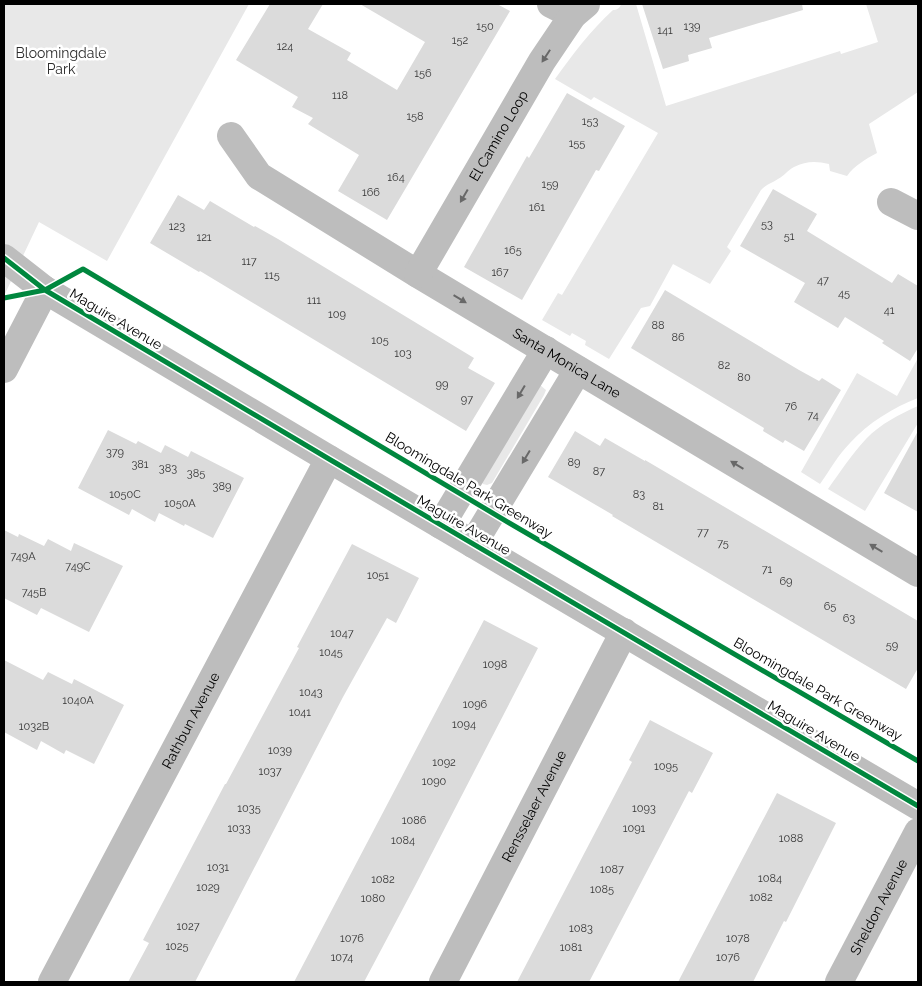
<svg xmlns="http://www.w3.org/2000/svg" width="922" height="986" font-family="Raleway,sans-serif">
	<rect width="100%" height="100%" fill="#fff"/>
	<path fill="#e8e8e8" d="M4,4H249L107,261L39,222L4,296Z
		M621,4H636L666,106L840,51L841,54L878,42L866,4H918V92L869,124L877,153C866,159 855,165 847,176L830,171L829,164C816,161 806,161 794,167C788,170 784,176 778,179C772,183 767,184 761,190L727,247L731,251L710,284L673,264L650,306L641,308L609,359L585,345L586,341L572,333L570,336L542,320L558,293L562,295L658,133L594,97L591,100L555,79C573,54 590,31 613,10C617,10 620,8 621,4Z
		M918,358V398C894,407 868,423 850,443C838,455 830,470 820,484L801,472L857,373L897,396Z
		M540,385L546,390L544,395L492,483L487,485L483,484L480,480Z
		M918,406V423L865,511L828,489C840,472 852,454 866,439C880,424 900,414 918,406Z"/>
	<path fill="#dbdbdb" d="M270,4H323L308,29L351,53L347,60L397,90L425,42L360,4H497L510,11L387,220L338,191L359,155L308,124L313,118L292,107L298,97L236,60Z
		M642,4H802L803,10L709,38L712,48L688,55L689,61L663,69Z
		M567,93L625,126L599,171L596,170L522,300L464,267L527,156L529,158Z
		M773,189L817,214L807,231L892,283L898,274L918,286V348L910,361L882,343L884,341L845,317L838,328L794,302L805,283L740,246Z
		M178,195L204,210L210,201L254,227L255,226L278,239L474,358L468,368L495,383L466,431L200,271L199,272L150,243Z
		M665,290L799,370L819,381L822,378L841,390L804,451L785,440L783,443L763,431L764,428L631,348Z
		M108,430L136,444L138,441L161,453L165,445L188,457L191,451L244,478L213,538L185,524L184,526L159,513L155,522L132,509L129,515L78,488Z
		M575,431L600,446L605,438L645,461V460L918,621V668L906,689L612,516L613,515L548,477Z
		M918,431V512L884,493Z
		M4,530L18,537L19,534L44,546L48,539L71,551L74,543L123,566L89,632L41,608L37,615L4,598Z
		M352,544L419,578L396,623L387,618L343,697L195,982H128L149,943L143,940L225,784H226L299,648L297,647Z
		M484,620L538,648L416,884L364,982H294Z
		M4,660L43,680L48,672L72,684L74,679L124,705L94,764L66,750L64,754L41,741L37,750L4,732Z
		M650,720L713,753L692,793L689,791L589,982H517L632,762L629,760Z
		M777,793L836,823L786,922L784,921L753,982H678Z"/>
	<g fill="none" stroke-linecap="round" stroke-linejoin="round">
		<g stroke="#bdbdbd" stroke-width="28">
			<path d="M551,4L573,15"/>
			<path id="s1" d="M231,136L259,176L418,274L918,573"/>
			<path d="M891,202L918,216"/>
			<path d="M4,258L45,290L329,459L918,806"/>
			<path id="s2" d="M418,274L542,61L573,15L586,4"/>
			<path d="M4,369L45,290"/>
			<path d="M441,525L546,350"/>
			<path d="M473,544L578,370"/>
			<path id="s3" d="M52,982L329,459"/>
			<path id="s4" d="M443,982L624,632"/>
			<path id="s5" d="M839,982L918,832"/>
		</g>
		<defs>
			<path id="cycleway" d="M4,258L45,290L329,459L918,806
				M4,298L45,290L83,269L511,524L918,761"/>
		</defs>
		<use href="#cycleway" stroke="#fff" stroke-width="8"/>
		<use href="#cycleway" stroke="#00873e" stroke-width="5"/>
	</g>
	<defs><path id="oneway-solid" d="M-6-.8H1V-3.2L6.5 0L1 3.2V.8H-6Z" transform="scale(1.25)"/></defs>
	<g fill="#686868">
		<use href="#oneway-solid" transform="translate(546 56) rotate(123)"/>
		<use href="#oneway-solid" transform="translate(464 196) rotate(120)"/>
		<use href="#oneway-solid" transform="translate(460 299) rotate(31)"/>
		<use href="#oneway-solid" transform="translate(521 392) rotate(121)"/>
		<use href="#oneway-solid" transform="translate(526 457) rotate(121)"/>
		<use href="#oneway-solid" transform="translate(737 465) rotate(-149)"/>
		<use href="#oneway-solid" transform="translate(876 548) rotate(-149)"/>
	</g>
	<g text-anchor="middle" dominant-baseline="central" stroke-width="5" stroke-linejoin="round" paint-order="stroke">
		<g font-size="11" fill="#373737">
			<text x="485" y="26">150</text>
			<text x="692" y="26">139</text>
			<text x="665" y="30">141</text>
			<text x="460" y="40">152</text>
			<text x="285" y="46">124</text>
			<text x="423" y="73">156</text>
			<text x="340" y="95">118</text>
			<text x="415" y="116">158</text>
			<text x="590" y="121">153</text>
			<text x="577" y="143">155</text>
			<text x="396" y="177">164</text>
			<text x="550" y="184">159</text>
			<text x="371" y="192">166</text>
			<text x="537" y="207">161</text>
			<text x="767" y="224">53</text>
			<text x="177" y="226">123</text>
			<text x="789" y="236">51</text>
			<text x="204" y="237">121</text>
			<text x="513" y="250">165</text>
			<text x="249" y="261">117</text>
			<text x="500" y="272">167</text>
			<text x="272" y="275">115</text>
			<text x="823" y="280">47</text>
			<text x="844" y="293">45</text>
			<text x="314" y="300">111</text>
			<text x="889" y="310">41</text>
			<text x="337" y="314">109</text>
			<text x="658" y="325">88</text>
			<text x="678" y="337">86</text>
			<text x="380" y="340">105</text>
			<text x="403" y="353">103</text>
			<text x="724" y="365">82</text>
			<text x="744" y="377">80</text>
			<text x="442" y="384">99</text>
			<text x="467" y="399">97</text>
			<text x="791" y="406">76</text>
			<text x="813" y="415">74</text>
			<text x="115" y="452">379</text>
			<text x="574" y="462">89</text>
			<text x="140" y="464">381</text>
			<text x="168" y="468">383</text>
			<text x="599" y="471">87</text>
			<text x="196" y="473">385</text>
			<text x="222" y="486">389</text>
			<text x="125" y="494">1050C</text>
			<text x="639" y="494">83</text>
			<text x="180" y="503">1050A</text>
			<text x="658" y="506">81</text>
			<text x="703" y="532">77</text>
			<text x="723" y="543">75</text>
			<text x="23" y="556">749A</text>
			<text x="78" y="566">749C</text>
			<text x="767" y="569">71</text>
			<text x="378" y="575">1051</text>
			<text x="786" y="581">69</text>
			<text x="34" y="592">745B</text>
			<text x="830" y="606">65</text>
			<text x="849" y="618">63</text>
			<text x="342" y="633">1047</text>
			<text x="892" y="645">59</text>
			<text x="331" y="652">1045</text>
			<text x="495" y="664">1098</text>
			<text x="311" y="692">1043</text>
			<text x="78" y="700">1040A</text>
			<text x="475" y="704">1096</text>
			<text x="300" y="712">1041</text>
			<text x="464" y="724">1094</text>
			<text x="34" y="726">1032B</text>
			<text x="280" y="750">1039</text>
			<text x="444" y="762">1092</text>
			<text x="666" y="766">1095</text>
			<text x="270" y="771">1037</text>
			<text x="434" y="781">1090</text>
			<text x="249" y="808">1035</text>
			<text x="644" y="808">1093</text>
			<text x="414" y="820">1086</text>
			<text x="239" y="828">1033</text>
			<text x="634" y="828">1091</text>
			<text x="791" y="838">1088</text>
			<text x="403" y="840">1084</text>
			<text x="218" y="867">1031</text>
			<text x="612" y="869">1087</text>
			<text x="770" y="878">1084</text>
			<text x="383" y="879">1082</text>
			<text x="208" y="887">1029</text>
			<text x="602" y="889">1085</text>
			<text x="761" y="897">1082</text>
			<text x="373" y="898">1080</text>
			<text x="188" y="926">1027</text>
			<text x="581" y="928">1083</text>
			<text x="352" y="938">1076</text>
			<text x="738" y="938">1078</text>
			<text x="177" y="946">1025</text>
			<text x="571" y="947">1081</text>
			<text x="342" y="957">1074</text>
			<text x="728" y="957">1076</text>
		</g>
		<g font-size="14" fill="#2c2c2c" stroke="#fff">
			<text x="61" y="53">Bloomingdale<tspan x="61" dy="16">Park</tspan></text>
		</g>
		<g font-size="14" fill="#000" stroke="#fff">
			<text stroke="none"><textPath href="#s2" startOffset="160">El Camino Loop</textPath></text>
			<text transform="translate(116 319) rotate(31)">Maguire Avenue</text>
			<text stroke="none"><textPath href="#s1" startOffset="409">Santa Monica Lane</textPath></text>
			<text transform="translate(469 485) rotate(31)">Bloomingdale Park Greenway</text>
			<text transform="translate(464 525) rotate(30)">Maguire Avenue</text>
			<text transform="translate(818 689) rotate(30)">Bloomingdale Park Greenway</text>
			<text stroke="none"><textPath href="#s3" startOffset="296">Rathbun Avenue</textPath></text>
			<text transform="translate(814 731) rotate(31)">Maguire Avenue</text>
			<text stroke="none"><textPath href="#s4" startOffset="198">Rensselaer Avenue</textPath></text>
			<text stroke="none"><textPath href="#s5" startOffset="85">Sheldon Avenue</textPath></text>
		</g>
	</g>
	<rect width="922" height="986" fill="none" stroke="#000000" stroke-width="10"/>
</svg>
